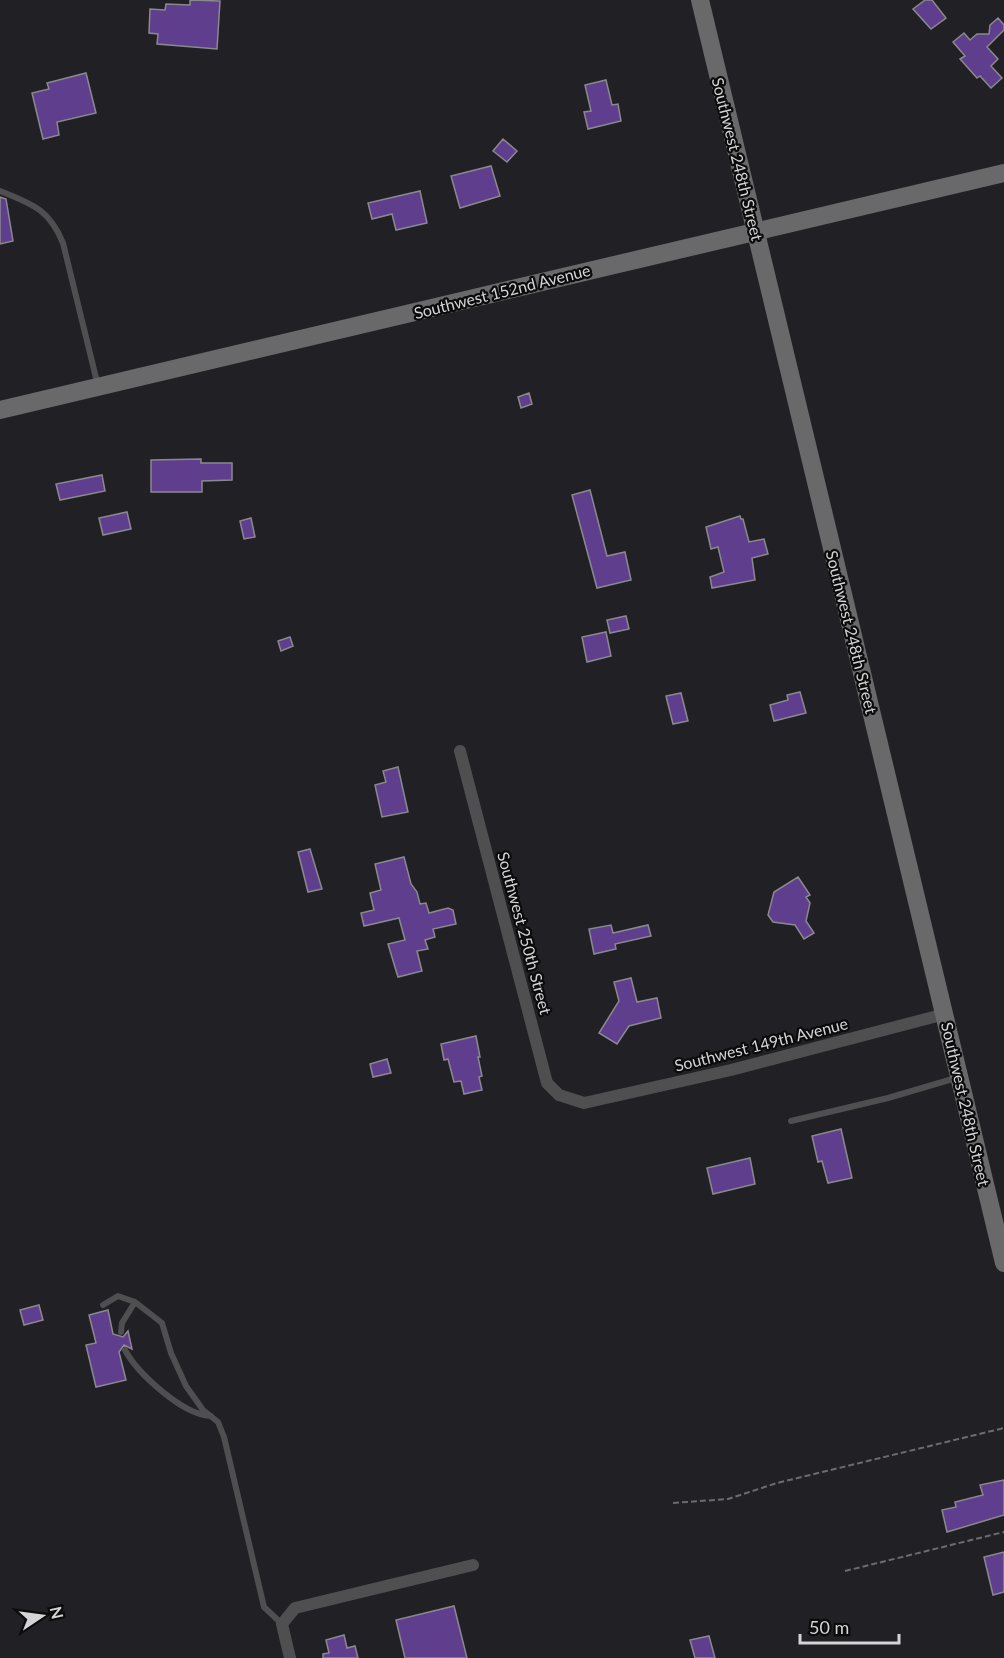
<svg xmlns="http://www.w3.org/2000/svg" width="1004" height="1658" font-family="Lato,sans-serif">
	<rect width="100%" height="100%" fill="#212024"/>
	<path fill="#5f3e8d" stroke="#8a898e" stroke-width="1.5" d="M190,0L220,1L217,49L157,44L158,34L149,33L150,9L165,10L166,4L190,5Z
		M925,0H932L946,18L931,29L913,9Z
		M998,18L1004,25V30L987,47L998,59L991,66L1002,78L991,88L980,76L977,78L960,59L965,56L953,42L964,33L970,40L977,34H989L990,25Z
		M86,73L96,113L57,122L59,135L43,139L32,93L49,89L47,83Z
		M606,80L612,105L618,104L621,121L588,129L584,112L591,111L585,85Z
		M503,139L517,151L507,162L493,151Z
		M491,166L500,196L460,208L451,176Z
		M420,191L427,223L396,230L392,214L372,219L368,203Z
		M0,197L6,199L13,241L0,244Z
		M529,393L532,404L521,408L518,397Z
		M201,459V463H232V480L202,481V492H151V460Z
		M102,475L105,491L60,500L56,484Z
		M590,490L607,556L625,552L631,580L597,588L572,495Z
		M127,512L131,529L103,535L99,518Z
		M740,516L741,519H743L749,542L764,539L768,554L752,558L755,580L712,588L710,577L724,572L718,547L711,549L706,527Z
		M251,518L255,537L244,539L240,521Z
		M626,616L629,629L610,633L607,620Z
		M606,632L611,656L587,662L582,637Z
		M290,637L293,646L281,651L278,641Z
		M800,692L806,713L774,721L770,705L788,700L787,695Z
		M681,693L688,721L673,724L666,696Z
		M398,767L408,812L382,817L375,785L386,782L383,771Z
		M310,849L322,889L308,892L298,852Z
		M404,857L411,884L417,892L420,904L426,903L429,913L448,908L453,910L456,924L433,929L435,937L425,940L428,949L417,951L422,971L398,977L388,944L405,940L399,918L364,926L361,913L374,910L370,893L381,890L375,864Z
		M798,877L810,895L806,897L810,903L806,921L814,933L804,939L795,925L773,922L768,915L774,892Z
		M611,925L613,933L648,925L651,936L615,944L616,949L594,954L589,929Z
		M631,978L637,1002L657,998L661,1018L629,1026L617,1044L599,1033L619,1001L614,982Z
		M476,1036L480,1057H478L482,1076L479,1077L482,1090L464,1094L461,1081L454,1082L448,1059L444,1060L441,1044Z
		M387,1059L391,1073L373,1077L370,1064Z
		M841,1129L852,1178L828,1183L822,1161L818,1162L812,1136Z
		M750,1158L755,1184L713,1194L707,1168Z
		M39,1305L43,1320L24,1325L20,1310Z
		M108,1310L113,1334L123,1337L128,1331L132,1349L124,1345L119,1352L126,1380L96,1387L86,1345L96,1343L89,1315Z
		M1004,1480V1515L947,1532L942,1510L956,1507L955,1502L983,1495L980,1485Z
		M1004,1552V1592L993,1595L984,1557Z
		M454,1606L467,1658H405L396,1620Z
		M344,1635L347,1648L355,1646L358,1658H323V1654L329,1653L326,1640Z
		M709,1636L715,1658H695L690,1640Z"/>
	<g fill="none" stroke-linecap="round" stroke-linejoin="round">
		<path stroke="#6c6b6e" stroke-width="2" stroke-dasharray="6 3" stroke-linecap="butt" d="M673,1503L728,1499L777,1483L1004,1428
			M845,1571L1004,1532"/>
		<path stroke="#4f4e51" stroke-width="6" d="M0,191C32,204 49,209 63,243L98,386
			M791,1121L888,1098L956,1078
			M103,1305L118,1296L135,1302L162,1323L171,1353L186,1386L203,1410L218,1422L224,1437L264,1607L282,1624
			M121,1332L122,1323L135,1302
			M125,1350C138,1374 183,1415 211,1416"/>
		<path stroke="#4f4e51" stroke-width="12" d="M460,751L547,1083L559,1095L584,1103L731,1070L945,1014
			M290,1658L282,1624L295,1608L473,1565"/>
		<path stroke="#69686b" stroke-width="18" d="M700,0L1004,1263
			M0,410L1004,173"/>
	</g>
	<g text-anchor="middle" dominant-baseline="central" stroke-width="4.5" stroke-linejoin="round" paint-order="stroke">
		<g font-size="16" fill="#d4d3d6" stroke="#0b0a0c">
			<text transform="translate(738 159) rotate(76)">Southwest 248th Street</text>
			<text transform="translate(502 291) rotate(-14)">Southwest 152nd Avenue</text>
			<text transform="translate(852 632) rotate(76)">Southwest 248th Street</text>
			<text transform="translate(525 933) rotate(75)">Southwest 250th Street</text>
			<text transform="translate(761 1044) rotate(-14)">Southwest 149th Avenue</text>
			<text transform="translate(966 1104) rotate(77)">Southwest 248th Street</text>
		</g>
	</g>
	<g transform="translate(42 1616) rotate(77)" stroke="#0b0a0c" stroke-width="4.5" paint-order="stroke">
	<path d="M0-4.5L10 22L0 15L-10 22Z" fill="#d4d3d6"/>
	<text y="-9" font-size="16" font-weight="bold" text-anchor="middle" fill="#d4d3d6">N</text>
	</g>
	<path d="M800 1634v9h99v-9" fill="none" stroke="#d4d3d6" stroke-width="3"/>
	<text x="809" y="1634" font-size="18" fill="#d4d3d6" stroke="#0b0a0c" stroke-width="4.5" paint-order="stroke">50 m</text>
</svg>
